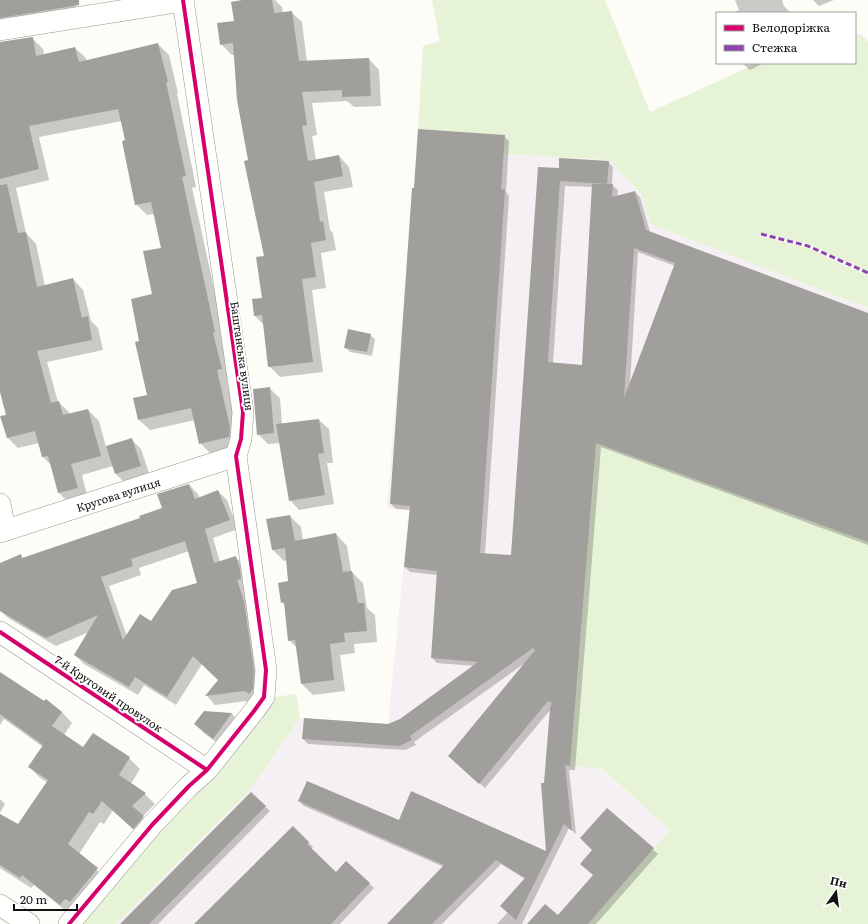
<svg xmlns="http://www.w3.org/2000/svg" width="868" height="924" font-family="Literata,serif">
	<rect width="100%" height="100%" fill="#fdfcf7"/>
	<path fill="#f5f0f3" d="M418,129L505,135L504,154L609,160L641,194L650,224L868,308V542L596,443L570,766L601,769L670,830L588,924H116L250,790L300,718L388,724L409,510L387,508Z"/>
	<path fill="#e7f3d7" d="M432,0H605L650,112L758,63H855V34L861,35L868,41V272L809,244L760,233L759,236L807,248L868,276V308L650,224L641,194L609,160L504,154L505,135L418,129L423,46L440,41Z
		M596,443L868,542V924H588L670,830L602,769L570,766Z
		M296,694L300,718L250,790L116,924H77L268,698Z"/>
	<path fill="#0003" fill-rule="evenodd" d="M0,0H75L78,18L0,36Z
		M249,0H275L282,7L283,13L291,12L302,22L307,62L369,59L379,70L381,106L354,107L347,101L312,103L317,135L312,136L316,160L339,156L349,167L353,187L324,192L330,230L333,233L336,250L321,253L326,288L312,290L323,372L280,377L269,366L264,325L254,315L263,299L265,257L249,161L235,55H232L221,44Z
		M735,0H782L784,6L791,13H734L739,10Z
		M813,0H834L819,6Z
		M32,38L43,49L44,55L75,48L86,58L87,62L158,44L169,55L178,93H177L196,187L192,188L226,343L232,380L227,381L240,439V447L211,454L200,443L195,420L150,430L139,420L148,396L140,342L153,295L162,249L155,214L147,215L136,204L122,121L39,137L49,180L16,188L26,233L36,244L45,286L73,279L83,290L91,321L98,328L103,350L47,362L58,402L69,412L70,415L88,410L99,421L106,447L131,439L141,449L150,476L125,483L116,474L113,466L82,475L88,499L70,504L59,493L51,465L43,457L39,443L18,448L8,438L7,416L0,387V43Z
		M742,63H764L750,70Z
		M504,136L509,141L506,192L509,196L485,554L512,556L559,169L608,162L613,167L612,185L618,190L617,197L635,192L640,197L650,232L868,314V545L601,447L575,770H569L576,834L569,828L522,924H497L508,912L525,879L501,864L442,924H388L444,867L304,806L299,801L547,852L545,784L551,709L485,788L454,761L525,663L414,742L416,745L405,750L308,744L303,739L389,725L401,720L475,666L437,663L432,658L438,575L410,572L405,567L410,510L396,509L391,504ZM565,186L593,187L583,366L553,363ZM638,252L675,266L630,384Z
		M370,335L375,339L372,356L350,352L345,347Z
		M270,389L280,398L282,424L319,420L329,429L333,463H327L334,504L299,510L290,500L280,443L268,444L258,434Z
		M189,485L198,494L200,499L218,491L227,500L238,529L213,538L220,562L236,558L245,566L262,680L255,700L215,705L207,696L219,680L202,664L176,705L144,685L138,695L84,664L75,655L89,632L56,646L8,618L0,610V564L21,556L24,559L141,519L163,509ZM189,551L198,583L152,622L127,636L109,586L141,575L139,568Z
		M290,516L301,527L303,540L336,534L347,546L351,571L363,583L367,608L375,615L377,642L354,644L355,653L340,655L345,691L313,695L302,684L297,648L289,640L285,606L282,602L289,582L287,560L284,561L272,549Z
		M0,674L62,712L72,723L64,735L83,748L93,734L129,758L140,769L131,784L145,794L155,804L142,817L154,828L144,839L113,810L104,824L100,822L79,854L108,880L71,915L34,885L31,888L0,868V815L18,826L47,782L40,778L30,767L43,747L4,719L0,725Z
		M205,712L232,714L241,723L223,747L205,734L195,724Z
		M251,793L270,811L158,924H121Z
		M0,799L5,804L0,813Z
		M607,809L658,854L596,924H528L558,916L594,875L593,850Z
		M293,827L313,847L311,849L336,873L346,862L374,888L340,924H195Z"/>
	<path fill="#a19f9c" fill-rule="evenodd" d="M0,0H79V5L0,18Z
		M242,0H272L274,13L292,11L299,61L369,58L371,96L342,97V90L302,92L307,125L302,126L308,161L339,155L343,176L314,182L320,222L323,221L326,240L311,243L316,277L302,279L313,362L268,367L262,315L254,316L252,299L262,298L256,257L264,256L244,161L248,160L237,100L233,43L220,45L217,23L234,21L231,2Z
		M33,37L36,56L75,47L79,62L158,43L168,82H166L186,176L182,177L215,332L213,333L222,369L217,370L230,427L229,437L199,444L191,408L138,420L133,398L147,395L135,342L139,341L131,299L152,294L143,251L161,248L151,202L135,205L122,141L125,140L118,109L29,126L39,169L0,179V42Z
		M418,129L505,135L501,189L505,190L480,553L511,555L538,167L559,168V158L609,161L607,184L560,181L548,362L582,365L592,184H613L612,197L635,191L646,230L868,313V542L596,443L570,766L565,765L572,831L564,824L516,920L500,906L525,878L496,860L432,924H387L444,865L298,801L307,781L399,820L411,791L546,851L541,783H544L550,708L552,703L548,701L479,784L448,756L535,650L533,648L410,736L412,740L399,746L302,739L304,718L388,724L400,719L478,662L431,658L437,571L404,567L410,506L390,504L412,188H414ZM634,248L675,263L624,398Z
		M7,184L18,233L26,232L37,287L73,278L82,318L88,316L92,340L37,351L51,403L59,401L63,415L88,409L101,456L71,464L78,488L58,493L48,456L42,457L35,431L7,438L0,416L6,415L0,392V185Z
		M348,329L371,334L367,352L344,348Z
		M270,387L274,433L257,435L253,389Z
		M319,419L324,453L318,454L325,495L289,501L276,424Z
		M132,438L141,466L115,474L106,446Z
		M189,484L195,499L218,490L230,520L205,529L214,563L236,556L240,569L241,579L237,580L244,601L254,670L253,689L249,694L245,691L205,696L218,680L193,656L167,697L135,677L129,687L74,655L98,615L46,638L0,611V563L21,554L22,558L140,518L139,516L162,508L157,494ZM185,541L197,583L172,590L151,621L140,614L123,640L101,577L133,566L131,559Z
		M290,515L295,541L336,533L343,572L352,571L358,603H364L367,631L344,633L345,642L330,644L334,680L301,684L295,640L288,641L284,602L281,603L278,583L288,581L285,548L272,550L266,519Z
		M0,672L44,701L46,699L62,712L52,726L83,747L93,733L130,757L119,775L146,793L132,806L144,816L133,829L102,801L93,814L89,812L68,844L98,868L70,902L65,899L60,905L22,875L20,878L0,865V814L18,824L48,780L28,767L43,745L0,714Z
		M204,711L232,713L213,739L194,724Z
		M251,792L266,806L149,924H120Z
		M607,808L654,848L588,924H527L545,904L558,915L593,875L580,864L592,850L580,838Z
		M293,826L309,842L307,844L336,872L346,861L370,883L331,924H194Z"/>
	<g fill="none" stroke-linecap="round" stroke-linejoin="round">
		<defs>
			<g id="minor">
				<path d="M0,30L183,1"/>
				<path d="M0,504L5,530"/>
				<path id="s1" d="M0,532L236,456"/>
				<path d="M0,632L207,770"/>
				<path d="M0,905L29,924"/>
				<path d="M69,924L152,825L189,786L207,770L254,711L264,697L266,670L236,456L241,439L243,412L183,0"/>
			</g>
		</defs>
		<use href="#minor" stroke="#979795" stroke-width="22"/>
		<use href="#minor" stroke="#fffffe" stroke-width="21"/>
		<path stroke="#8e44ad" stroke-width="3" stroke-dasharray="6 3" stroke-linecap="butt" d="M761,234L808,246L868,273"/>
		<defs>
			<path id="cycleway" d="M0,632L207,770
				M69,924L152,825L189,786L207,770L254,711L264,697L266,670L236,456L241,439L243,412L183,0"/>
		</defs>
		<use href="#cycleway" stroke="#fff" stroke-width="6"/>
		<use href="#cycleway" stroke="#d6006c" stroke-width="4"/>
	</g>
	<g text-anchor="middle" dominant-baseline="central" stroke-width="4" stroke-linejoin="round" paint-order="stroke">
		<g font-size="11" fill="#111" stroke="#fff">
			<text transform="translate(243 356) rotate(82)">Баштанська вулиця</text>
			<text stroke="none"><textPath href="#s1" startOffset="124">Кругова вулиця</textPath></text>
			<text transform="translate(109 693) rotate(34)">7-й Круговий провулок</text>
		</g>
	</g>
	<rect x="716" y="12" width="140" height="52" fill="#ffffff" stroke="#a0a0a0"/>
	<rect x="724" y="25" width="20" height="6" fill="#d6006c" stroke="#a0a0a0"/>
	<text x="752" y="32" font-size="12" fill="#111111">Велодоріжка</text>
	<rect x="724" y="45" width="20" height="6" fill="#8e44ad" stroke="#a0a0a0"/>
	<text x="752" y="52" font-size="12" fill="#111111">Стежка</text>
	<g transform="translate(836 892) rotate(14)" stroke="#ffffff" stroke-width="3" paint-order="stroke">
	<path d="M0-3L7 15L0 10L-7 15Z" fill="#111111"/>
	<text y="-6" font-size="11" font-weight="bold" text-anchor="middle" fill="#111111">Пн</text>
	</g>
	<path d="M14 904v6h63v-6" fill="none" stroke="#111111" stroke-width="2"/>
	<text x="20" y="904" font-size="12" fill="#111111" stroke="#ffffff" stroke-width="3" paint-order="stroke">20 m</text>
</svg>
